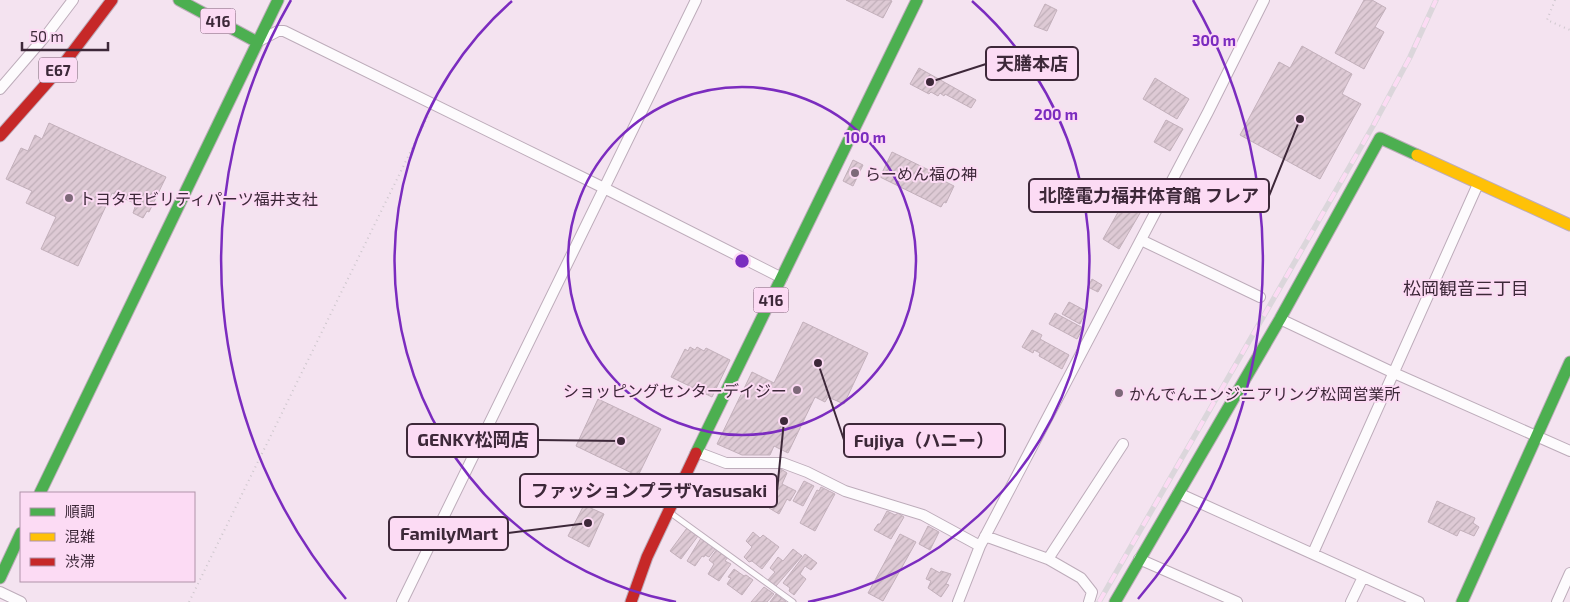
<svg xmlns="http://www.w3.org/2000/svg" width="1570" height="602" font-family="'Exo 2','Noto Sans JP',sans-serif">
	<defs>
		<pattern id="building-hatch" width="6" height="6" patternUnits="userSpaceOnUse" patternTransform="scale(1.25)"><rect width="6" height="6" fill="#decad5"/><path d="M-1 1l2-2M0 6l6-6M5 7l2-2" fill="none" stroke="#bfaeb8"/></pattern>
	</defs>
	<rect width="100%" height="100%" fill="#f4e3f0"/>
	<path fill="url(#building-hatch)" stroke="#c3b0bb" d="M846,0H890L892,1L883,18Z
		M1364,0H1372L1386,8L1375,27L1384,32L1364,69L1335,53Z
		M1045,4L1057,10L1047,31L1034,26Z
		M1302,46L1352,74L1342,94L1361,104L1320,179L1240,135L1279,62L1290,68Z
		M919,68L976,100L971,108L945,94L944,96L940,93L938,96L931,92L929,94L910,84Z
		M1155,78L1189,99L1177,119L1143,99Z
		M1166,120L1183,129L1170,151L1154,142Z
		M49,123L166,177L149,212L147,211L143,218L133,213L136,204L112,193L78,266L41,249L56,217L26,203L32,191L6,179L21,148L28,151L35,135L42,139Z
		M892,152L937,174V180L941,182L942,180L954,186L946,203L944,202L941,207L880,177Z
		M853,160L863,165L853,186L843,181Z
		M1131,189L1147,197L1141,207L1143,208L1119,249L1103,239Z
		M1092,279L1102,285L1098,292L1088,287Z
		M1069,302L1086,311L1080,324L1062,314Z
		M1055,313L1083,328L1077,339L1049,324Z
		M803,322L868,353L844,404L828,397L825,402L815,397L788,453L774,446L770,455H742L717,444L752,372L774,383Z
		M1032,330L1042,335L1040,339L1069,355L1062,369L1039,356L1040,353L1034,350L1033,353L1022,347Z
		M690,347L695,350L697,347L704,351L706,348L730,360L712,397L671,377L685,349L688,351Z
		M598,399L661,429L638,476L576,446Z
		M781,469L787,473L782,484L796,491L790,501L787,499L779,514L769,508L777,495L770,491Z
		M804,481L814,486L803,506L793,501Z
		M821,487L835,494L815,531L800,523L817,490L819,491Z
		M1437,501L1475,518L1473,523L1479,527L1474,536L1460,530L1457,536L1428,522Z
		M584,505L604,514L589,547L568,536Z
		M887,511L895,515L898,513L904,517L891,539L874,530L878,524H880Z
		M928,526L939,532L930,550L919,544Z
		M687,528L698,536L681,559L670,551Z
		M753,532L760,538L763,535L779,547L762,569L752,561L749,562L744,557L752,547L746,541Z
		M900,534L916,542L883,601L868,593Z
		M701,538L716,548L709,557L705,555L704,557L702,556L695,566L687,561Z
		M717,549L728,557L725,561L731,564L719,581L708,574L714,564L709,560Z
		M793,549L802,556L776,586L768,580L775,572L770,568L778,557L783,561Z
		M805,554L817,563L811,570L805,566L800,574L806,579L794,595L789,591L790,588L783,583Z
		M931,568L940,573L941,571L951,574L946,584L949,585L941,597L928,588L931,581L926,579Z
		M734,569L744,576L746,575L753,580L742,595L727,584L731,578L728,577Z
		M764,587L774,594L767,602H751Z
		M776,594L786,602H770Z"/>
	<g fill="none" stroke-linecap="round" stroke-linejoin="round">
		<defs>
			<path id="lane" d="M672,514L793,602"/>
			<path id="street" d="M259,41L278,31H284L604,188L782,278
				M0,89L48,33L73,0
				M1141,240L1260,297
				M1280,319L1394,373L1570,451
				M697,452L726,463H783L807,472L845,491L923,515L980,546
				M1178,493L1419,602
				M985,536L1048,559L1081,578L1092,592L1089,602
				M1313,553L1478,184
				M1048,559L1123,444
				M1139,559L1237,602
				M0,592L21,602
				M402,602L696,0
				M958,602L980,546L1208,112L1264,0
				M1351,602L1363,577
				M1557,602L1570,573"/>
			<path id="fast" d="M179,0L257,42
				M696,453L917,0
				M40,493L278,0
				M0,578L21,533
				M1115,602L1280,319L1380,138L1417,155
				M1462,602L1570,362"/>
			<path id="slow" d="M1417,155L1570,225"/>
			<path id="jam" d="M0,136L62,66L112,0
				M631,602L647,557L696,453"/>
		</defs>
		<use href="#lane" stroke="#bdacba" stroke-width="7"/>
		<use href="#street" stroke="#bdacba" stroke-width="12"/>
		<use href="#fast" stroke="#bdacba" stroke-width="13"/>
		<use href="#slow" stroke="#bdacba" stroke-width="13"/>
		<use href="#jam" stroke="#bdacba" stroke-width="13"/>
		<path stroke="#cec7cd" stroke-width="2" stroke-dasharray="1 4" stroke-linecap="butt" d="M1555,0L1547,20L1570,30
			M189,602L429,114"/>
		<use href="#lane" stroke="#fdfbfd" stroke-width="5"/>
		<use href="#street" stroke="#fdfbfd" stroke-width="10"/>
		<use href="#fast" stroke="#4caf50" stroke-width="11"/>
		<use href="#slow" stroke="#ffc107" stroke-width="11"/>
		<use href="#jam" stroke="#c62828" stroke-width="11"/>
		<defs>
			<path id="rail" d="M1099,602L1373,126L1410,57L1436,0"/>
		</defs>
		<use href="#rail" stroke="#dbd6db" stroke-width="5.5"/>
		<use href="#rail" stroke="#fcdbf4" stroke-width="4" stroke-dasharray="11" stroke-linecap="butt"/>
	</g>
	<g fill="none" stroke="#7b2cbf" stroke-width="2.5">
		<circle cx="742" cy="261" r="174"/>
		<path d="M676 602A347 347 0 0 1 512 1M972 1A347 347 0 0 1 808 602"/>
		<path d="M346 599A521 521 0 0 1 291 0M1193 0A521 521 0 0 1 1138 599"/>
	</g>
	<g fill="#7d6979" stroke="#fcdbf4" stroke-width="2">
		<circle cx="855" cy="173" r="5"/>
		<circle cx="69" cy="198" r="5"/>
		<circle cx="797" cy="390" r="5"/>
		<circle cx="1119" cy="393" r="5"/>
	</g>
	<g text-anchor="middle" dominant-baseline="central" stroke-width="4" stroke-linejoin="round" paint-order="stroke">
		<g fill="#fcdbf4" stroke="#765e71" stroke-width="1">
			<rect x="200.5" y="8.5" width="35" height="25" rx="4"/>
			<rect x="39" y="57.5" width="38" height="25" rx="4"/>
			<rect x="753.5" y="287.5" width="35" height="25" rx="4"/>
		</g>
		<g font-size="15" font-weight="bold" fill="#3d2839">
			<text x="218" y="21">416</text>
			<text x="58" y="70">E67</text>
			<text x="771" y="300">416</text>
		</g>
		<g font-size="16" fill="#3d2839" stroke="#fcdbf4" text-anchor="start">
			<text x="865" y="173">らーめん福の神</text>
			<text x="79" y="198">トヨタモビリティパーツ福井支社</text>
			<text x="787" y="390" text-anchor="end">ショッピングセンターデイジー</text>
			<text x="1129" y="393">かんでんエンジニアリング松岡営業所</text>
		</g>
		<g font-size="18" fill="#3d2839" stroke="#fcdbf4">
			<text x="1466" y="288">松岡観音三丁目</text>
		</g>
	</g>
	<circle cx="742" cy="261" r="8" fill="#7b2cbf" stroke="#fcdbf4" stroke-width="2.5"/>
	<g font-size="15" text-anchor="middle" font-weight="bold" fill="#7b2cbf" stroke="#fcdbf4" stroke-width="4" stroke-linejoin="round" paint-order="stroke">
		<text x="1214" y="46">300 m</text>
		<text x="1056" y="120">200 m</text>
		<text x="865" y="143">100 m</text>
	</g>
	<path fill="none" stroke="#3d2839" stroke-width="2" d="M930 82L986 64M1300 119L1269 196M621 441L538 440M818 363L844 440M784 421L777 491M588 523L508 533"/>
	<g fill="#3d2839" stroke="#fcdbf4" stroke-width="2">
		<circle cx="930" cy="82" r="5"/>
		<circle cx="1300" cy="119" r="5"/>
		<circle cx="621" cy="441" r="5"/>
		<circle cx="818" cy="363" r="5"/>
		<circle cx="784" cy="421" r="5"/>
		<circle cx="588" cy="523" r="5"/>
	</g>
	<g fill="#fcdbf4" stroke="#3d2839" stroke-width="2">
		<rect x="986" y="47" width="92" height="33" rx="5"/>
		<rect x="1029" y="179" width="240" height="33" rx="5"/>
		<rect x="407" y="424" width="131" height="33" rx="5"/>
		<rect x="844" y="424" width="161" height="33" rx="5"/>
		<rect x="520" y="474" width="257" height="33" rx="5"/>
		<rect x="389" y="517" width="119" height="33" rx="5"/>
	</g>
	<g font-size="18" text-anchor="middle" font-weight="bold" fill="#3d2839">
		<text x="1032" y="70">天膳本店</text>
		<text x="1149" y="202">北陸電力福井体育館 フレア</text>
		<text x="473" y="446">GENKY松岡店</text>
		<text x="924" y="447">Fujiya（ハニー）</text>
		<text x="649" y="497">ファッションプラザYasusaki</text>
		<text x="449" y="540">FamilyMart</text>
	</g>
	<rect x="20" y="492" width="175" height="90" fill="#fcdbf4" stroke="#b093a9"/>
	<rect x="30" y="508" width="25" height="8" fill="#4caf50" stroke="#b093a9"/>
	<text x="65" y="517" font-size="15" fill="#3d2839">順調</text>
	<rect x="30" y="533" width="25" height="8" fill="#ffc107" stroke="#b093a9"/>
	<text x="65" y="542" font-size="15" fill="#3d2839">混雑</text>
	<rect x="30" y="558" width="25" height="8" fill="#c62828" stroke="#b093a9"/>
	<text x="65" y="567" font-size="15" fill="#3d2839">渋滞</text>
	<path d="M22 42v8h86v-8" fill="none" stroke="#3d2839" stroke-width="2.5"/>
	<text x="30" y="42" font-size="15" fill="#3d2839" stroke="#fcdbf4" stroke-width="4" paint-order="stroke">50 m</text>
</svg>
